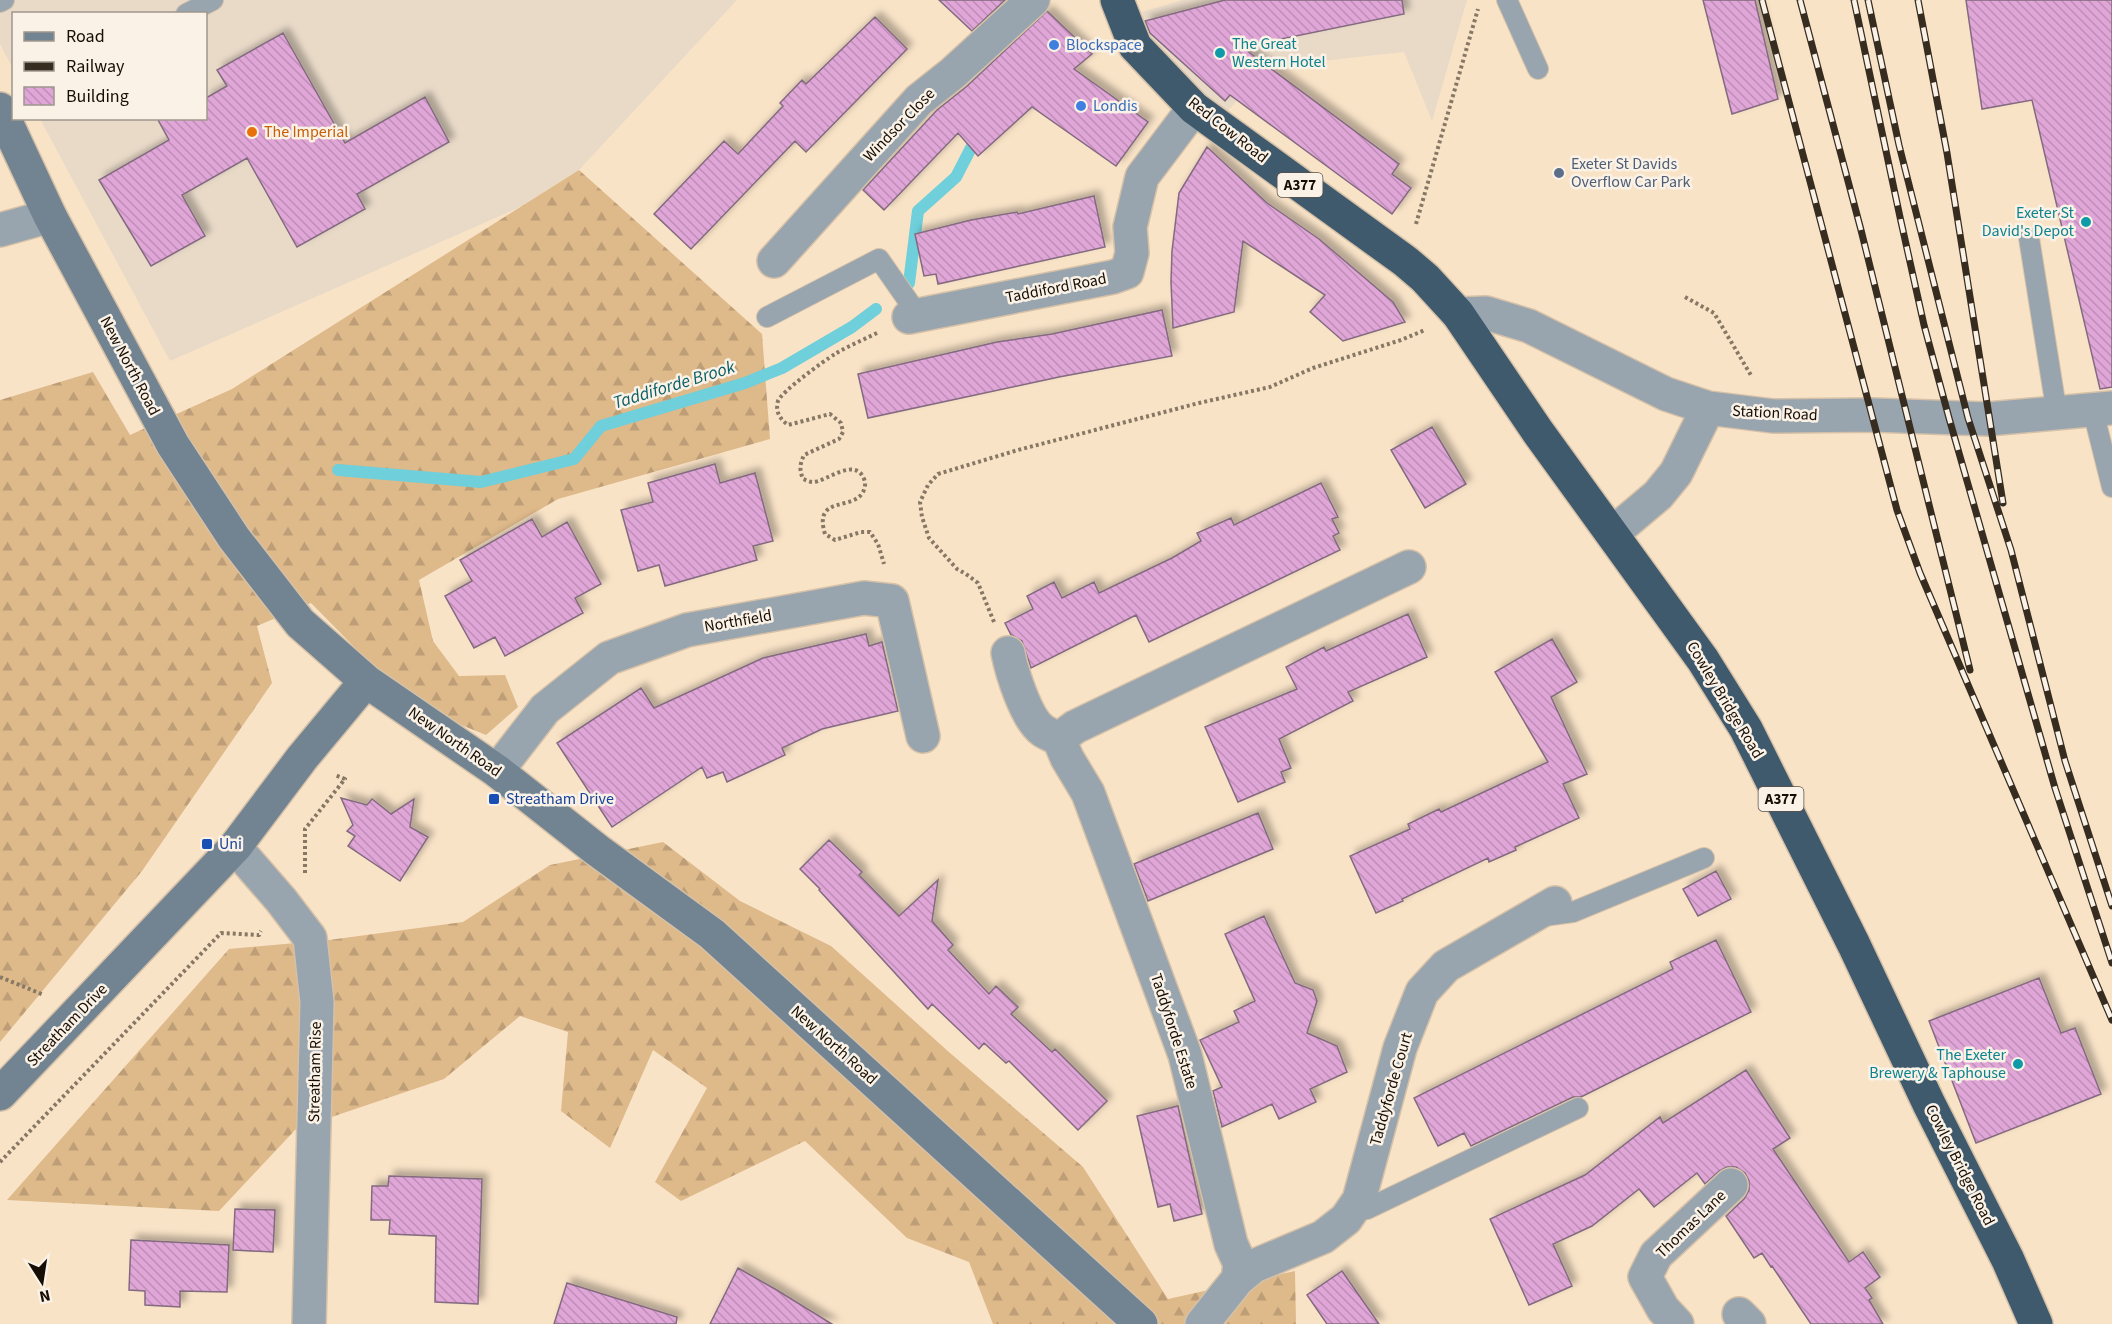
<svg xmlns="http://www.w3.org/2000/svg" width="2112" height="1324" font-family="'Source Sans 3',sans-serif">
	<defs>
		<pattern id="forest-firs" width="22" height="20" patternUnits="userSpaceOnUse" patternTransform="scale(1.5)"><rect width="22" height="20" fill="#deb98a"/><path d="M5 1l3.5 6h-7zM16 11l3.5 6h-7z" fill="#be9e76"/></pattern>
		<pattern id="building-back-hatch" width="6" height="6" patternUnits="userSpaceOnUse" patternTransform="scale(1.5)"><rect width="6" height="6" fill="#dfa6d7"/><path d="M-1 5l2 2M0 0l6 6M5-1l2 2" fill="none" stroke="#bf8eb7"/></pattern>
		<filter id="shadow"><feDropShadow dx="5.5" dy="-5.5" stdDeviation="3" flood-color="#0004"/></filter>
	</defs>
	<rect width="100%" height="100%" fill="#f9e3c7"/>
	<path fill="#e9dac8" d="M0,0H737L579,170L518,208L170,361L40,119L206,118V14H14L13,69L0,44Z
		M1183,0H1467L1432,121L1404,52L1267,67L1226,113L1149,45L1142,12Z"/>
	<path fill="url(#forest-firs)" d="M579,170L762,334L770,439L558,499L419,580L433,641L459,676L505,675L518,707L486,735L439,716L369,662L311,603L257,626L272,683L142,871L0,1042V400L93,372L130,435L232,389Z
		M663,842L740,901L831,946L950,1053L1083,1167L1168,1299L1295,1271L1296,1324H993L969,1262L907,1238L805,1141L681,1201L655,1182L707,1088L653,1050L610,1148L561,1111L568,1032L520,1016L444,1079L296,1129L219,1211L7,1200L229,949L329,940L463,922L550,865Z"/>
	<g fill="none" stroke-linecap="round" stroke-linejoin="round">
		<path stroke="#6fcfdb" stroke-width="12" d="M909,283L918,211L956,177L971,148
			M338,470L481,482L574,459L601,426L745,383L782,368L852,327L876,309"/>
	</g>
	<path fill="url(#building-back-hatch)" stroke="#836a7f" stroke-width="1.5" filter="url(#shadow)" d="M939,0H1005L972,31Z
		M1225,0H1402L1404,14L1242,47L1399,164L1392,174L1411,188L1392,214L1230,95L1225,101L1150,33L1145,21Z
		M1703,0H1755L1778,99L1732,114Z
		M1966,0H2112V387L2100,389L2032,100L1982,109Z
		M1047,11L1092,54L1074,69L1148,122L1116,166L1032,107L978,156L958,133L884,210L863,190L937,110L966,87Z
		M875,17L907,49L806,152L795,141L691,249L654,214L724,141L738,154L783,106L780,103L802,80L806,84Z
		M283,33L345,143L425,97L449,142L357,194L365,209L297,247L247,158L182,195L205,236L151,266L99,180L169,140L157,118H206V98L227,86L217,70Z
		M1207,147L1267,203L1319,239L1393,302L1405,322L1343,341L1310,312L1325,295L1243,241L1234,312L1173,328L1171,282L1172,251L1179,193Z
		M1094,196L1105,247L938,284L936,274L924,276L915,234L971,220L1017,212L1018,214Z
		M1162,310L1172,356L1059,377L868,418L858,374L997,342L1052,334Z
		M1432,427L1466,484L1425,508L1391,450Z
		M715,464L720,483L755,473L773,541L753,546L757,560L665,586L659,565L638,571L621,510L653,502L648,483Z
		M1321,483L1338,517L1332,519L1339,533L1333,536L1340,550L1149,642L1136,615L1031,668L1022,641L1011,635L1005,623L1033,609L1027,596L1054,582L1062,598L1094,582L1099,593L1172,558L1201,541L1197,533L1231,518L1234,525Z
		M532,519L542,537L567,522L601,584L575,598L583,613L505,656L495,637L474,648L445,596L472,581L460,560Z
		M1408,614L1427,657L1348,692L1353,701L1279,739L1291,768L1281,772L1285,782L1238,802L1205,727L1297,689L1286,667L1324,647L1326,651Z
		M866,634L869,646L882,642L898,711L822,729L782,748L785,755L727,782L723,772L707,778L702,767L612,827L557,743L641,688L654,708L763,658Z
		M1552,639L1577,682L1551,697L1587,774L1563,784L1579,818L1515,847L1516,850L1489,862L1488,858L1402,899L1403,901L1376,913L1350,856L1410,829L1408,824L1439,809L1441,812L1548,762L1495,672Z
		M341,798L367,805L372,799L391,814L414,799L410,827L428,837L400,881L348,846L355,836L347,831L353,825Z
		M1258,813L1273,849L1148,901L1134,864Z
		M829,840L862,872L859,875L899,916L938,880L932,921L953,945L948,950L989,994L996,986L1018,1007L1011,1014L1052,1052L1055,1049L1107,1101L1078,1130L1009,1061L1006,1063L984,1043L979,1049L932,1004L928,1009L819,890L820,889L800,869Z
		M1716,871L1731,899L1698,916L1683,889Z
		M1264,916L1295,983L1313,990L1317,1001L1307,1033L1337,1046L1347,1072L1310,1089L1316,1102L1279,1119L1272,1104L1222,1127L1213,1091L1222,1087L1200,1040L1239,1022L1234,1011L1255,1001L1225,934Z
		M1716,940L1751,1012L1581,1097H1573L1471,1146L1464,1133L1438,1146L1414,1098L1673,969L1670,962Z
		M2039,978L2061,1033L2075,1028L2101,1094L1976,1143L1929,1021Z
		M1746,1070L1790,1138L1773,1149L1849,1262L1863,1252L1880,1277L1865,1288L1872,1298L1869,1300L1883,1324H1811L1772,1266L1771,1267L1762,1253L1754,1258L1726,1216L1744,1199L1749,1190V1181L1745,1173L1736,1167H1727L1719,1171L1705,1184L1697,1173L1654,1207L1639,1189L1592,1226L1553,1244L1572,1286L1529,1305L1490,1219L1585,1175L1660,1117L1663,1123Z
		M1178,1106L1202,1214L1174,1221L1170,1204L1158,1207L1137,1116Z
		M389,1176L482,1179L478,1304L435,1302L436,1236L389,1234L390,1220H371L372,1186H388Z
		M235,1209L275,1210L273,1252L233,1250Z
		M131,1240L229,1245L227,1292L180,1291V1307L145,1305V1291L129,1290Z
		M738,1268L775,1289L832,1324H710Z
		M1342,1271L1379,1324H1327L1307,1295Z
		M567,1283L677,1317L676,1324H554Z"/>
	<g fill="none" stroke-linecap="round" stroke-linejoin="round">
		<defs>
			<path id="lane" d="M1507,0L1538,69
				M0,2L4,0
				M186,14L213,0
				M2029,238L2057,414
				M767,317L879,259L918,315
				M2093,411L2112,487
				M1544,916L1573,912L1704,858
				M1351,1211L1367,1209L1578,1108"/>
			<path id="street" d="M0,230L50,216
				M774,261L919,100L953,73L1033,0
				M1458,314L1486,313L1529,326L1666,394L1708,408L1773,416L1873,415L1988,419L2112,408
				M909,317L1113,277L1127,272L1132,253L1130,227L1142,177L1194,108
				M1613,533L1658,495L1676,473L1708,408
				M1008,653C1012,673 1026,718 1042,730C1047,734 1054,736 1059,739L1067,758L1088,793L1185,1055L1231,1244L1240,1264L1238,1279L1202,1324
				M1059,739L1075,727L1409,567
				M497,771L545,709L609,658L687,630L864,598L892,601L923,736
				M235,847L281,900L310,938L317,1002L309,1324
				M1238,1279L1254,1266L1323,1237L1346,1219L1359,1200L1400,1048L1422,992L1446,966L1555,903
				M1739,1314L1749,1324
				M1677,1324L1663,1309L1645,1277L1656,1255L1731,1185"/>
			<path id="secondary" d="M0,109L50,216L173,445L234,538L300,623L366,681L497,771L597,850L712,934L1141,1324
				M0,1094L235,847L302,758L366,681"/>
			<path id="highway" d="M1117,0L1135,46L1194,108L1405,261L1425,278L1458,314L1538,432L1703,660L1746,729L1854,945L1929,1104L2008,1260L2036,1324"/>
		</defs>
		<use href="#lane" stroke="#d5c1a8" stroke-width="22"/>
		<use href="#street" stroke="#d5c1a8" stroke-width="36"/>
		<use href="#secondary" stroke="#d5c1a8" stroke-width="36"/>
		<use href="#highway" stroke="#d5c1a8" stroke-width="36"/>
		<path stroke="#877865" stroke-width="4" stroke-dasharray="3 3" stroke-linecap="butt" d="M1416,224L1478,9
			M1685,297L1714,313L1752,377
			M877,333C863,340 848,346 835,354C825,360 781,392 778,401C775,412 780,419 788,425L830,414L841,423L843,432L839,439L804,455C800,464 799,469 803,479C806,480 809,482 813,482C826,482 855,456 864,479C866,483 865,488 863,492C853,511 813,495 825,534L835,540L861,532H870L878,544L884,564
			M994,622L978,583L966,574L957,569L929,538L922,517L920,502L928,485L938,474L1018,450L1199,403L1270,387L1313,368L1401,340L1425,330
			M305,873V829L345,779L335,775
			M0,977L44,995
			M0,1162L221,933L259,935L261,931"/>
		<use href="#lane" stroke="#98a4ae" stroke-width="20"/>
		<use href="#street" stroke="#98a4ae" stroke-width="33"/>
		<use href="#secondary" stroke="#728492" stroke-width="33"/>
		<use href="#highway" stroke="#3f5a6d" stroke-width="33"/>
		<defs>
			<path id="rail" d="M1762,0L1897,510L1920,573L2112,1020
				M1800,0L1861,230L1970,670
				M1854,0L1900,217L1924,325L1949,418L2055,788L2112,963
				M1868,0L1899,145L1968,418L2011,550L2065,761L2112,906
				M1918,0L1947,153L2003,503"/>
		</defs>
		<use href="#rail" stroke="#362c20" stroke-width="7"/>
		<use href="#rail" stroke="#fbf2e7" stroke-width="4.5" stroke-dasharray="14" stroke-linecap="butt"/>
	</g>
	<g fill="#3f7fe0" stroke="#fbf2e7" stroke-width="2">
		<circle cx="1054" cy="45" r="6"/>
		<circle cx="1081" cy="106" r="6"/>
	</g>
	<g fill="#0f9aa8" stroke="#fbf2e7" stroke-width="2">
		<circle cx="1220" cy="53" r="6"/>
		<circle cx="2086" cy="222" r="6"/>
		<circle cx="2018" cy="1064" r="6"/>
	</g>
	<circle fill="#e8710a" stroke="#fbf2e7" stroke-width="2" cx="252" cy="132" r="6"/>
	<circle fill="#5c6f8a" stroke="#fbf2e7" stroke-width="2" cx="1559" cy="173" r="6"/>
	<g fill="#1a4fb4" stroke="#fbf2e7" stroke-width="2">
		<rect x="488" y="793" width="12" height="12" rx="3"/>
		<rect x="201" y="838" width="12" height="12" rx="3"/>
	</g>
	<g text-anchor="middle" dominant-baseline="central" stroke-width="5" stroke-linejoin="round" paint-order="stroke">
		<g fill="#fbf2e7" stroke="#5b5249" stroke-width="1.5">
			<rect x="1277.5" y="173" width="45" height="24" rx="4.5"/>
			<rect x="1758.5" y="787" width="45" height="24" rx="4.5"/>
		</g>
		<g font-size="15" font-weight="bold" fill="#160e05">
			<text x="1300" y="185">A377</text>
			<text x="1781" y="799">A377</text>
		</g>
		<g font-size="16" fill="#0d838f" stroke="#fbf2e7" text-anchor="end">
			<text x="1232" y="44" text-anchor="start">The Great<tspan x="1232" dy="18">Western Hotel</tspan></text>
			<text x="2074" y="213">Exeter St<tspan x="2074" dy="18">David's Depot</tspan></text>
			<text x="2006" y="1055">The Exeter<tspan x="2006" dy="18">Brewery &amp; Taphouse</tspan></text>
		</g>
		<g font-size="16" fill="#366cbe" stroke="#fbf2e7" text-anchor="start">
			<text x="1066" y="45">Blockspace</text>
			<text x="1093" y="106">Londis</text>
		</g>
		<g font-size="16" fill="#160e05" stroke="#fbf2e7">
			<text transform="translate(899 125) rotate(-46)">Windsor Close</text>
			<text transform="translate(1228 130) rotate(38)">Red Cow Road</text>
			<text transform="translate(1056 288) rotate(-11)">Taddiford Road</text>
			<text transform="translate(130 366) rotate(62)">New North Road</text>
			<text transform="translate(1775 413) rotate(3)">Station Road</text>
			<text transform="translate(738 621) rotate(-10)">Northfield</text>
			<text transform="translate(1725 700) rotate(59)">Cowley Bridge Road</text>
			<text transform="translate(455 742) rotate(35)">New North Road</text>
			<text transform="translate(67 1025) rotate(-46)">Streatham Drive</text>
			<text transform="translate(1174 1031) rotate(72)">Taddyforde Estate</text>
			<text transform="translate(834 1045) rotate(42)">New North Road</text>
			<text transform="translate(315 1072) rotate(-89)">Streatham Rise</text>
			<text transform="translate(1391 1089) rotate(-74)">Taddyforde Court</text>
			<text transform="translate(1960 1165) rotate(63)">Cowley Bridge Road</text>
			<text transform="translate(1691 1224) rotate(-44)">Thomas Lane</text>
		</g>
		<g font-size="16" fill="#c56008" stroke="#fbf2e7" text-anchor="start">
			<text x="264" y="132">The Imperial</text>
		</g>
		<g font-size="16" fill="#4e5e75" stroke="#fbf2e7" text-anchor="start">
			<text x="1571" y="164">Exeter St Davids<tspan x="1571" dy="18">Overflow Car Park</tspan></text>
		</g>
		<g font-size="16" fill="#164399" stroke="#fbf2e7" text-anchor="start">
			<text x="506" y="799">Streatham Drive</text>
			<text x="219" y="844">Uni</text>
		</g>
		<g font-size="18" font-style="italic" fill="#0b6068" stroke="#fbf2e7">
			<text transform="translate(674 385) rotate(-17)">Taddiforde Brook</text>
		</g>
	</g>
	<rect x="12" y="12" width="195" height="108" fill="#fbf2e7" stroke="#9f978d" stroke-width="1.5"/>
	<rect x="24" y="32" width="30" height="9" fill="#728492" stroke="#9f978d" stroke-width="1.5"/>
	<text x="66" y="42" font-size="18" fill="#160e05">Road</text>
	<rect x="24" y="62" width="30" height="9" fill="#362c20" stroke="#9f978d" stroke-width="1.5"/>
	<text x="66" y="72" font-size="18" fill="#160e05">Railway</text>
	<rect x="24" y="87" width="30" height="18" fill="url(#building-back-hatch)" stroke="#9f978d" stroke-width="1.5"/>
	<text x="66" y="102" font-size="18" fill="#160e05">Building</text>
	<g transform="translate(42 1282) rotate(168)" stroke="#fbf2e7" stroke-width="4.5" paint-order="stroke">
	<path d="M0-4.5L10 22L0 15L-10 22Z" fill="#160e05"/>
	<text y="-9" font-size="16" font-weight="bold" text-anchor="middle" fill="#160e05">N</text>
	</g>
</svg>
